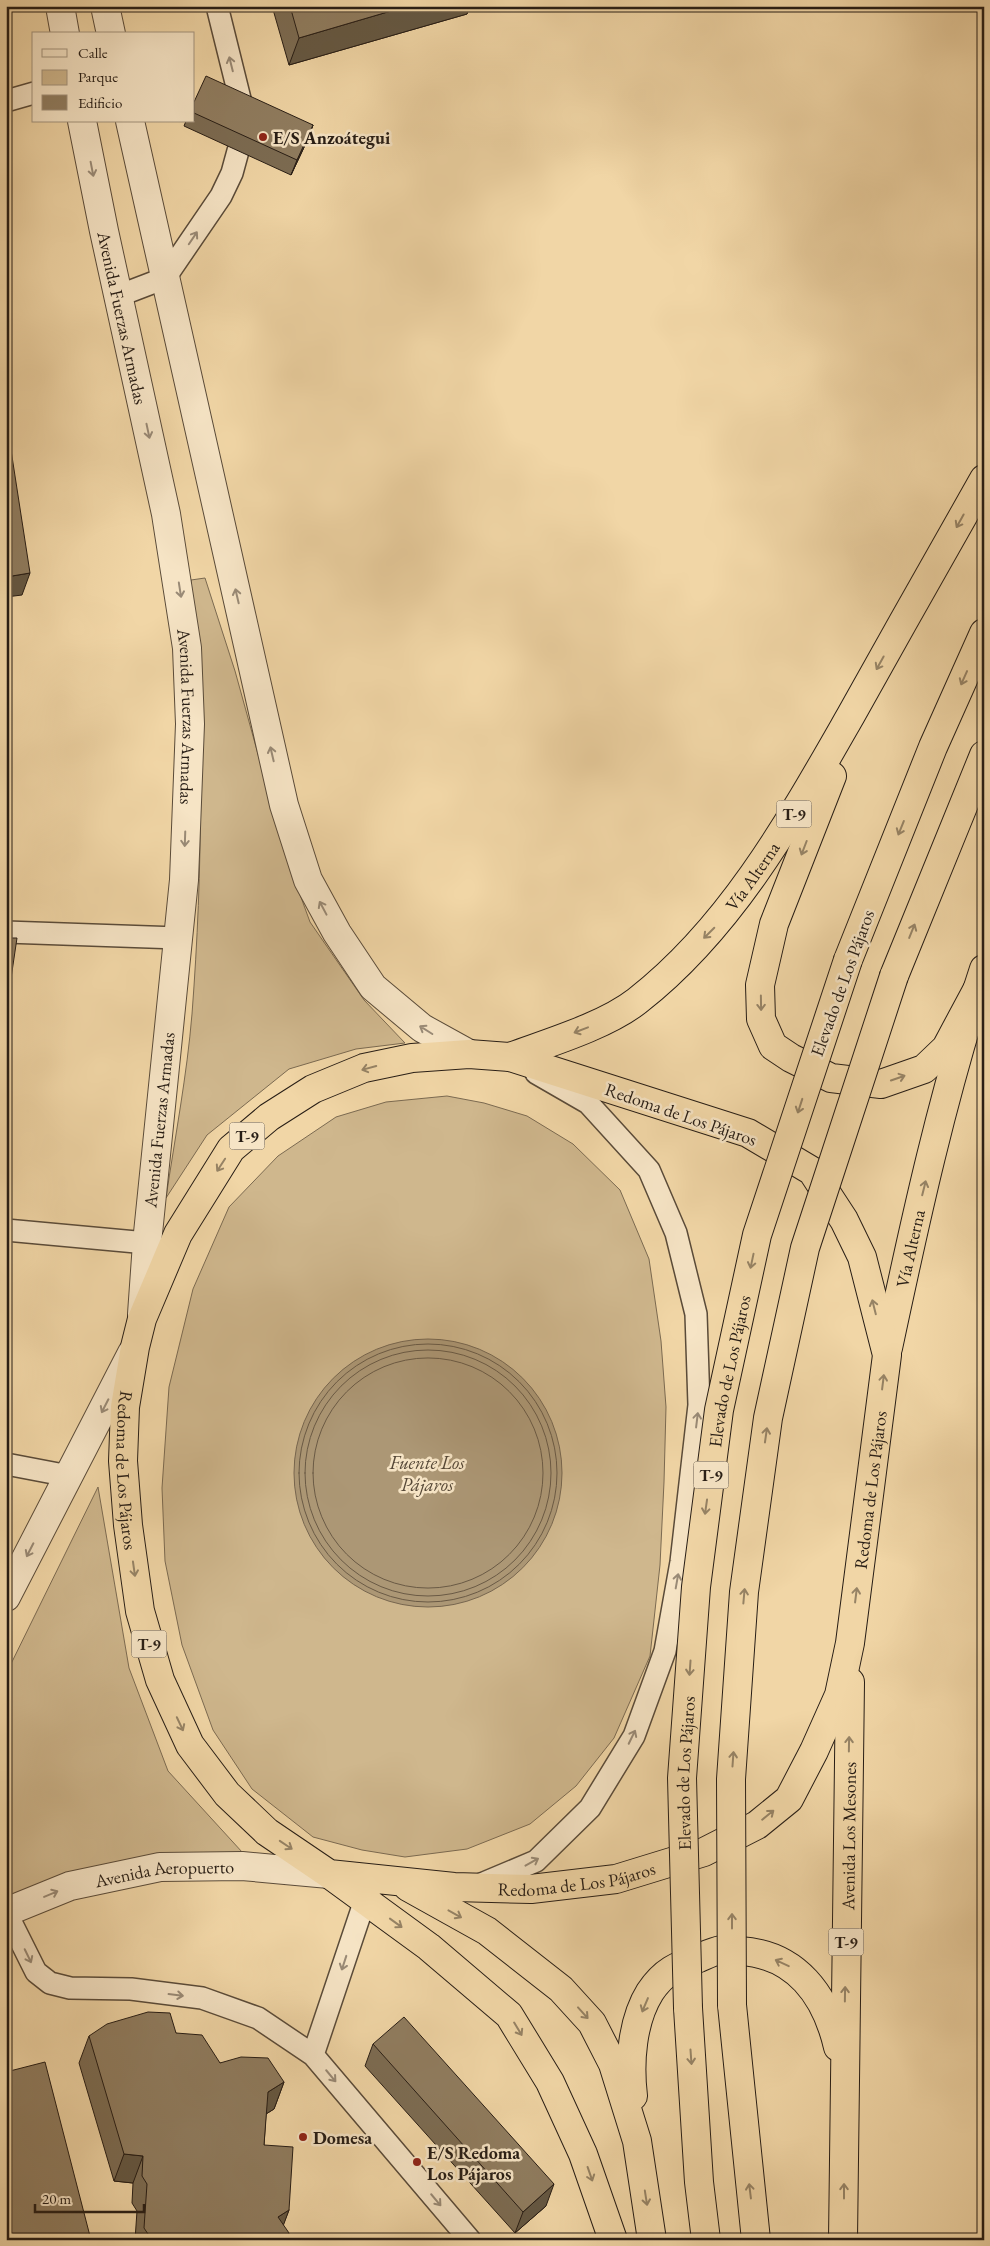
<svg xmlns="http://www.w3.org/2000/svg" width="990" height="2246" font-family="'EB Garamond',serif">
	<rect width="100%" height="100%" fill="#f1d6a6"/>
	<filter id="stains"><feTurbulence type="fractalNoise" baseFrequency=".004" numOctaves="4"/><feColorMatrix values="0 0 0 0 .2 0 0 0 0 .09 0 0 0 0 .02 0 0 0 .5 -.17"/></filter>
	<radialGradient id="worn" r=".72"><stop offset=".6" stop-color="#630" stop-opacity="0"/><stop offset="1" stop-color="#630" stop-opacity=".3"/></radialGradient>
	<path fill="#cfb78d" stroke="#7b6a51" d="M205,578L235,671L287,859L310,922L364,1000L405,1043L356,1049L289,1069L207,1135L166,1198C175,1137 187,1075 192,1014C203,870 204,723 191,580Z
		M447,1096L484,1103L527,1116L573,1144L620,1190L649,1259L661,1341L666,1407L664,1482L660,1565L650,1656L614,1738L576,1786L530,1824L467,1849L405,1857L362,1850L313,1837L252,1789L213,1730L182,1645L165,1561L162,1488L169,1387L193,1289L229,1207L278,1156L336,1117L386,1102Z
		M98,1487L129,1668L168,1771L253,1864L6,1900V1674Z"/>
	<path fill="#ac9775" stroke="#77664f" d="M294 1473a134 134 0 1 1 268 0a134 134 0 1 1-268 0Z"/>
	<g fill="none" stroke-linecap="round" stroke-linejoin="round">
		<path stroke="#6a5a45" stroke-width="1" d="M299 1473a129 129 0 1 1 258 0a129 129 0 1 1-258 0Z
			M305 1473a123 123 0 1 1 246 0a123 123 0 1 1-246 0Z
			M313 1473a115 115 0 1 1 230 0a115 115 0 1 1-230 0Z"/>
		<defs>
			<path id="service" d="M217,6L243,111
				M6,101L34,93
				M118,296L165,278L221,196L232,173L238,151
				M6,932L178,938
				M6,1230L147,1243
				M6,1464L69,1476
				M479,1885L536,1861L590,1808L634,1736L665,1651L681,1562L699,1405L696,1314L676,1233L649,1170L588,1103L536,1073
				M6,1912L36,1972L50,1983L70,1988L131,1989L202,1998L258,2018L313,2055L470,2240
				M313,2055L365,1900"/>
			<g id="tertiary">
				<path d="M60,6L65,34"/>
				<path d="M105,6L111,34"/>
				<path id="s1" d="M82,121L104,231L166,514L187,648L190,724L184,880L147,1243L142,1314"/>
				<path d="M130,121L284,805L308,880L337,933L373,987L422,1028L469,1054"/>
				<path d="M6,1597L132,1353"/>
				<path id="s2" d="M6,1912L70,1886L160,1867L242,1866L329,1874"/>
			</g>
			<g id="trunk">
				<path d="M832,776L774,924L760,985L761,1019L773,1046L791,1058L831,1078L881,1084L924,1069L946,1048L977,990"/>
				<path d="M848,960L933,747L984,633"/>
				<path d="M894,976L984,755"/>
				<path id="s3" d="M510,1057C548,1043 605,1026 637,1001C732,927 792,818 851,715C895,636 939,558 984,479"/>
				<path id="s4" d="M888,1348C915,1221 943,1093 984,969"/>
				<path id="s5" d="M329,1874L454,1887L531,1889L616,1879L704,1852L757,1825L789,1799L814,1751L839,1695L850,1643L887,1355L862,1257L844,1220L812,1171L748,1133L510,1057L469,1054L412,1058L364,1068L313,1089L269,1117L231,1149L178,1234L142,1319L135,1347L125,1407L123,1461L128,1525L140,1611L160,1680L190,1745L227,1794L267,1832L329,1874L429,1947L509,2015L550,2082L583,2154L613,2240"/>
				<path d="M408,1887L487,1931L561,1989L592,2023L613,2064L637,2141L652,2240"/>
				<path d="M732,2005L756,2240"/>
				<path d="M688,2008L699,2182L706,2240"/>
				<path d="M633,2096C629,2062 632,2021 650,1992C664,1971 677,1966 699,1958C706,1955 714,1951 721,1950C727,1949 734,1951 740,1951C796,1954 826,1995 838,2047"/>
				<path id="s6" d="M843,2240L850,1682"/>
			</g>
		</defs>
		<use href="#service" stroke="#5a4b39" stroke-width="24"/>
		<use href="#tertiary" stroke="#5a4b39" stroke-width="30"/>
		<use href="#trunk" stroke="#271d15" stroke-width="30"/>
		<use href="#service" stroke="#f6e4c5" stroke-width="21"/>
		<use href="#tertiary" stroke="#f6e4c5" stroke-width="28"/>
		<use href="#trunk" stroke="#f1d6a6" stroke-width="28"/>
		<defs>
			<g id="trunk-bridge">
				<path d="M732,2005L731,1779L744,1592L768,1418L805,1248L894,976"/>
				<path id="s7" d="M688,2008L682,1778L696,1587L719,1410L757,1235L848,960"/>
			</g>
		</defs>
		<use href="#trunk-bridge" stroke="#271d15" stroke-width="30" stroke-linecap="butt"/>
		<use href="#trunk-bridge" stroke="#f1d6a6" stroke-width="28"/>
	</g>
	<path fill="#7c6c53" stroke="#271d15" d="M272,6H470L467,14L289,65Z
		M194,102L313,125L307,141L291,175L184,126L186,121H194Z
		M176,2033L220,2063L284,2082L274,2109L266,2114L264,2145L289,2210L283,2225L288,2240H135L137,2211L132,2203L133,2183L114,2181L79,2063L89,2036Z
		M373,2044L546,2206L515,2233L365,2066Z"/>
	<path fill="#655843" stroke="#271d15" d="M408,6H470L467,14L289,65L299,38Z
		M313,125L307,141L291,175L297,160Z
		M30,573L22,595L6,597V577Z
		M284,2082L274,2109L258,2119L268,2092Z
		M124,2154L143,2156L133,2183L114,2181Z
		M554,2184L546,2206L515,2233L523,2212Z
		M289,2210L279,2237L278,2217Z"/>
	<path fill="#907d60" stroke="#271d15" d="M290,6H408L299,38Z
		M206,76L313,125L297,160L194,113V102Z
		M11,450L30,573L6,577V451Z
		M6,938H17L6,1012Z
		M148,2012L170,2013L176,2033L202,2035L220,2063L241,2057L268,2058L284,2082L268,2092L264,2145L293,2147L289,2210L278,2217L289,2233L288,2240H152L144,2228L147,2184L142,2176L143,2156L124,2154L89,2036L107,2024Z
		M404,2017L554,2184L523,2212L373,2044Z
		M45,2062L91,2240H6V2072Z"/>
	<defs><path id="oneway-shaft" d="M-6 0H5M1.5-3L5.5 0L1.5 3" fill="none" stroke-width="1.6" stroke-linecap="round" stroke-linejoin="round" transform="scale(1.25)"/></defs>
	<g stroke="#998a76">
		<use href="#oneway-shaft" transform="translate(231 64) rotate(-104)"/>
		<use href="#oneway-shaft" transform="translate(92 169) rotate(79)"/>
		<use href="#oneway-shaft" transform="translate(193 238) rotate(-56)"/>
		<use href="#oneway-shaft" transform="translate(148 431) rotate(78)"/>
		<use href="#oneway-shaft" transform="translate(180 590) rotate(81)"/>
		<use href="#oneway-shaft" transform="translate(237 596) rotate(-103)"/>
		<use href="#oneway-shaft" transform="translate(272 754) rotate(-103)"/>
		<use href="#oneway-shaft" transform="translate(185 839) rotate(92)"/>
		<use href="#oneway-shaft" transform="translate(323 908) rotate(-118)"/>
		<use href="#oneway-shaft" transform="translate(426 1030) rotate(-148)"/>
		<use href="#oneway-shaft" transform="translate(105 1406) rotate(117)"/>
		<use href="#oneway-shaft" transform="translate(697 1420) rotate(-83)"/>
		<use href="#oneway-shaft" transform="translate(30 1550) rotate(117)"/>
		<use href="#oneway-shaft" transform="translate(677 1581) rotate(-80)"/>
		<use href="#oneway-shaft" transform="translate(632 1737) rotate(-64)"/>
		<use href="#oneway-shaft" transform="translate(532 1862) rotate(-29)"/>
		<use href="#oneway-shaft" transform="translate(51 1894) rotate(-23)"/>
		<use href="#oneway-shaft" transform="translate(28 1956) rotate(64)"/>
		<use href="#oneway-shaft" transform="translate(344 1963) rotate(108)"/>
		<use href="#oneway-shaft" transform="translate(176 1995) rotate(7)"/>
		<use href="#oneway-shaft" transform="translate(331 2076) rotate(50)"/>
		<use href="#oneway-shaft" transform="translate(436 2200) rotate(50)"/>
	</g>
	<g stroke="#968365">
		<use href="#oneway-shaft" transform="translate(960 521) rotate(119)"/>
		<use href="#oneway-shaft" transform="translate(880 663) rotate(119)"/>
		<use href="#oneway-shaft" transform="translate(964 678) rotate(114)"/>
		<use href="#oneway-shaft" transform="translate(901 828) rotate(112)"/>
		<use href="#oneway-shaft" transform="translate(804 848) rotate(111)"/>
		<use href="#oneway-shaft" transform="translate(912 931) rotate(-68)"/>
		<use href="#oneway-shaft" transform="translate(709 933) rotate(135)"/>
		<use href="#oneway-shaft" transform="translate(761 1003) rotate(89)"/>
		<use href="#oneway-shaft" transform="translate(581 1030) rotate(159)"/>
		<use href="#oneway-shaft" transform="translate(369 1068) rotate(165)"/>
		<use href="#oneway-shaft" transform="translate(898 1078) rotate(-19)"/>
		<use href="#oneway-shaft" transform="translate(800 1106) rotate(108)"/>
		<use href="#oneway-shaft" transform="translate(221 1165) rotate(123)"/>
		<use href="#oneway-shaft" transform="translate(924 1188) rotate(-76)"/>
		<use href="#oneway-shaft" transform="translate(752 1261) rotate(102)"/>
		<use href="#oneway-shaft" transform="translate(874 1307) rotate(-104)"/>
		<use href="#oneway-shaft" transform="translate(883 1382) rotate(-83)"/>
		<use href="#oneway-shaft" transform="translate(766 1435) rotate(-82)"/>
		<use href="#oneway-shaft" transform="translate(706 1507) rotate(98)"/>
		<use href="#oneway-shaft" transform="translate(134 1569) rotate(82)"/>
		<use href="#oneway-shaft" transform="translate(856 1595) rotate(-83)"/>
		<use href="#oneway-shaft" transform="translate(744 1596) rotate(-85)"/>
		<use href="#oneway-shaft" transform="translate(690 1668) rotate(94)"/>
		<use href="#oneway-shaft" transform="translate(180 1724) rotate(65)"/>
		<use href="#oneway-shaft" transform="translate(849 1744) rotate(-89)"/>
		<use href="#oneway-shaft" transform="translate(733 1759) rotate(-86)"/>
		<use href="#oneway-shaft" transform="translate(768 1815) rotate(-39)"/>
		<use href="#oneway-shaft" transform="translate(286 1845) rotate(34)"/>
		<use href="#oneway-shaft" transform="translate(455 1914) rotate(29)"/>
		<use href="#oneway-shaft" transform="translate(732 1921) rotate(-90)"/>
		<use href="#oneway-shaft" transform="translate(396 1923) rotate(36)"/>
		<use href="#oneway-shaft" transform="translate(782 1963) rotate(-155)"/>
		<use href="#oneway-shaft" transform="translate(845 1994) rotate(-89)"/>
		<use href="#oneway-shaft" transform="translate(645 2005) rotate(113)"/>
		<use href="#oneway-shaft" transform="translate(583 2013) rotate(48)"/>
		<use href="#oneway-shaft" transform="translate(518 2029) rotate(59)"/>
		<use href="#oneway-shaft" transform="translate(691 2057) rotate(86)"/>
		<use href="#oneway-shaft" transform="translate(590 2174) rotate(71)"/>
		<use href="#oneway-shaft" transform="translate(750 2191) rotate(-97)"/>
		<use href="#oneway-shaft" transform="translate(844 2191) rotate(-90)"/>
		<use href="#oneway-shaft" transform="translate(646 2198) rotate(81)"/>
	</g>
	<g fill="#8f2418" stroke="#f6e4c5" stroke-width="2">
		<circle cx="263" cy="137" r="5"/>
		<circle cx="303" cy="2137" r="5"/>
		<circle cx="417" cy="2162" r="5"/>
	</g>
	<g text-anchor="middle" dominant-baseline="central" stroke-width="5" stroke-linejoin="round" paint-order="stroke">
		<g fill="#f6e4c5" stroke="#65594a" stroke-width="1">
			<rect x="776.5" y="800.5" width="35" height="27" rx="4"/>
			<rect x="229.5" y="1122.5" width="35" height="27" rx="4"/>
			<rect x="693.5" y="1461.5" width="35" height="27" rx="4"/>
			<rect x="131.5" y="1630.5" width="35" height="27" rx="4"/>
			<rect x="828.5" y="1928.5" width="35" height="27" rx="4"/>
		</g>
		<g font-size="16" font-weight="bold" fill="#271d15">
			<text x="794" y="814">T-9</text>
			<text x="247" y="1136">T-9</text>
			<text x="711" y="1475">T-9</text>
			<text x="149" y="1644">T-9</text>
			<text x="846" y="1942">T-9</text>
		</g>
		<g font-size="18" font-weight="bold" fill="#271d15" stroke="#f6e4c5" text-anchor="start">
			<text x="273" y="137">E/S Anzoátegui</text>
			<text x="313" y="2137">Domesa</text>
			<text x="427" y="2152">E/S Redoma<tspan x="427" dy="21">Los Pájaros</tspan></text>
		</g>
		<g font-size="18" fill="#271d15" stroke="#f6e4c5">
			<text stroke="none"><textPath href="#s1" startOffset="201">Avenida Fuerzas Armadas</textPath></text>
			<text stroke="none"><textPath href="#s1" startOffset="606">Avenida Fuerzas Armadas</textPath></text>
			<text stroke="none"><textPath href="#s3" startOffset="310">Vía Alterna</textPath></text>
			<text transform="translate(842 983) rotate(-70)">Elevado de Los Pájaros</text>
			<text transform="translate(681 1114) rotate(19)">Redoma de Los Pájaros</text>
			<text transform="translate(159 1120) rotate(-84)">Avenida Fuerzas Armadas</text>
			<text stroke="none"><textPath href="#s4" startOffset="102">Vía Alterna</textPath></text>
			<text stroke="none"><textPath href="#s7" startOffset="640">Elevado de Los Pájaros</textPath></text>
			<text stroke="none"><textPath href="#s5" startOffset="2115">Redoma de Los Pájaros</textPath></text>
			<text stroke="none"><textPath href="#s5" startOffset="804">Redoma de Los Pájaros</textPath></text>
			<text stroke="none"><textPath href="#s7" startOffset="235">Elevado de Los Pájaros</textPath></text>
			<text stroke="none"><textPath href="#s6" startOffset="404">Avenida Los Mesones</textPath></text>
			<text stroke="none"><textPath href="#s2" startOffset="165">Avenida Aeropuerto</textPath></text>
			<text stroke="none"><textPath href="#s5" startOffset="249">Redoma de Los Pájaros</textPath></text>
		</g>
		<g font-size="19" font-style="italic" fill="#564837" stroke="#f6e4c5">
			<text x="427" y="1462">Fuente Los<tspan x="427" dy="22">Pájaros</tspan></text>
		</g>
	</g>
	<rect width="990" height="2246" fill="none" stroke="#f1d6a6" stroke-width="25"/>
	<rect x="8" y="8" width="975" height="2231" fill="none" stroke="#271d15" stroke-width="2.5"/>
	<rect x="12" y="12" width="965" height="2221" fill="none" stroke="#271d15"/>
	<rect x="32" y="32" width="162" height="90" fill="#f6e4c5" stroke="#a3947f"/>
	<rect x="42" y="49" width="25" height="8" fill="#f6e4c5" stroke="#a3947f"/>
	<text x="78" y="58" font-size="15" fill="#271d15">Calle</text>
	<rect x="42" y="70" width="25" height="15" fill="#cfb78d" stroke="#a3947f"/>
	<text x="78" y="82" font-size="15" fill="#271d15">Parque</text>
	<rect x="42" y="95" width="25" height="15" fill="#907d60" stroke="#a3947f"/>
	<text x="78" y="108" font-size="15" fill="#271d15">Edificio</text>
	<path d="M35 2204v8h109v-8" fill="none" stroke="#271d15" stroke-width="2.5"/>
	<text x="42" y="2204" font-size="15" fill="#271d15" stroke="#f6e4c5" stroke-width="4" paint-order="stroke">20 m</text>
	<rect width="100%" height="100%" filter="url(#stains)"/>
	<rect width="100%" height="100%" fill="url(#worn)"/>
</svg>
